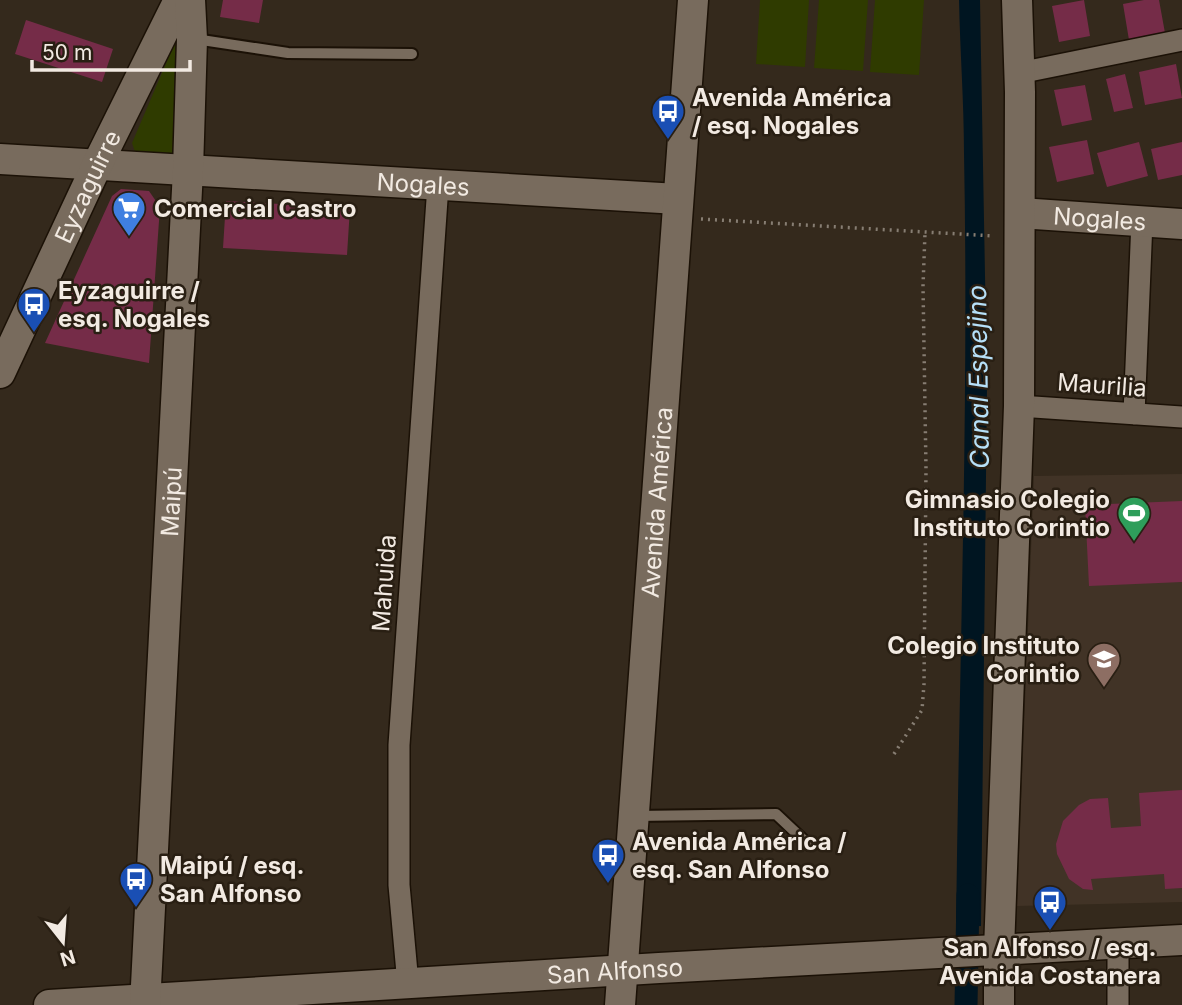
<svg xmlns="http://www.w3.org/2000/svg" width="1182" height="1005" font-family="Inter,sans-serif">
	<rect width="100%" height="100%" fill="#34291c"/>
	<path fill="#413326" d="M1182,474V902L1017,906L1034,476Z"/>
	<path fill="#2f3b00" d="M760,0H809L805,67L756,64Z
		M819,0H868L863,71L814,68Z
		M875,0H924L919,75L870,72Z
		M178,43L175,157L136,155L132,143L173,47Z"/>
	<path fill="#001521" d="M959,0H980L987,386L981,926L956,927C959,669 969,411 964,153C964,102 960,51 959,0Z"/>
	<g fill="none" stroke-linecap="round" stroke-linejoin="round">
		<path stroke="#001521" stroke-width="23" d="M966,1005L968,895"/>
	</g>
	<path fill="#752c48" d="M223,0H263L259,23L220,17Z
		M1084,0L1090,36L1059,42L1052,6Z
		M1144,0H1159L1165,33L1129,40L1123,4Z
		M26,20L113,49L102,82L15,54Z
		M1176,64L1182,98L1145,105L1139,72Z
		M1125,74L1133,108L1114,112L1106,79Z
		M1085,85L1092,120L1062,126L1054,90Z
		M1087,140L1094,174L1057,182L1049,147Z
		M1139,142L1148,176L1107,187L1097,153Z
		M1182,142V175L1158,180L1151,149Z
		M121,189L149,191L160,207L149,363L45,343L112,196Z
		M226,201L350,208L347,255L223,248Z
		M1182,501V582L1089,586L1085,505Z
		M1182,790V888L1165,889L1164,874L1091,879L1093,890L1083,889L1069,879L1057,854L1056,844L1063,821L1079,805L1090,799L1108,798L1111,828L1141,826L1139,793Z"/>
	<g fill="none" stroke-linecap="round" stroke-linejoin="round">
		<defs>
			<path id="lane" d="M195,39L288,53L412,54
				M635,816L776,814L809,845"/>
			<path id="street" d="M1019,73L1182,40
				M1019,406L1182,417
				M1134,414L1142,221
				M1118,944V1005
				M408,984L399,885V745L438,185"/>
			<g id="secondary">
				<path id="s1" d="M0,159L678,199"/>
				<path id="s2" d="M1020,213L1182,224"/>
				<path id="s3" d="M0,373L97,165L179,0"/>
				<path id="s4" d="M49,1005L659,968L1182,940"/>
				<path id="s5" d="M145,1005L188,170L192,39L190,0"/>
				<path id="s6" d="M620,1005L693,0"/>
				<path d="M999,1005V950L1019,406L1020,92L1017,0"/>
			</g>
		</defs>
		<use href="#lane" stroke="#1b1106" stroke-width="14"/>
		<use href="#street" stroke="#1b1106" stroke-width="24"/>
		<use href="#secondary" stroke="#1b1106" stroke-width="33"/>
		<path stroke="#877e73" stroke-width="3.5" stroke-dasharray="2 5" stroke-linecap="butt" d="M701,219L994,236
			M894,754L922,710L924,684L926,469L923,286L925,233"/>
		<use href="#lane" stroke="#786b5d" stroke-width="10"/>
		<use href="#street" stroke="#786b5d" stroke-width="21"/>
		<use href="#secondary" stroke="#786b5d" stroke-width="30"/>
	</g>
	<defs>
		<symbol id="bus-pin" viewBox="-11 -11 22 30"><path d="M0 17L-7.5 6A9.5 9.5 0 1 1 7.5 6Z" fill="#1a4fb4" stroke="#291f13"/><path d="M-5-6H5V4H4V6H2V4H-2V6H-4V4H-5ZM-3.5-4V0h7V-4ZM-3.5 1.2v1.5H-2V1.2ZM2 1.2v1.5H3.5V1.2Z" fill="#fff"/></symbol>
		<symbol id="supermarket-pin" viewBox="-11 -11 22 30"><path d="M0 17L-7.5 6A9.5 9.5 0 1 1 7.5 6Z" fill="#3f7fe0" stroke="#291f13"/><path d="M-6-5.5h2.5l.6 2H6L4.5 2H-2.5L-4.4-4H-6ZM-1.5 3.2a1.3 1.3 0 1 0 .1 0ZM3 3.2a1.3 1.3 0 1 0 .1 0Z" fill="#fff"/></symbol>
		<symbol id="stadium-pin" viewBox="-11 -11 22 30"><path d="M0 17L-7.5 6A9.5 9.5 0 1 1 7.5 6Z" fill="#2e9e5b" stroke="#291f13"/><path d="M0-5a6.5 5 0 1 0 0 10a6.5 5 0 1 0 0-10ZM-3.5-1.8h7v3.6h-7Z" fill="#fff"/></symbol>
		<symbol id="school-pin" viewBox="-11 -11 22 30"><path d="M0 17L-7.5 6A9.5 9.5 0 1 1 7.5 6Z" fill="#8d6e63" stroke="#291f13"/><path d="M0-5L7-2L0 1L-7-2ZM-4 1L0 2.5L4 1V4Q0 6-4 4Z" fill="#fff"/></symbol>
	</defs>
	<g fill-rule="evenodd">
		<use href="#bus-pin" x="649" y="92" width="38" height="52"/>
		<use href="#supermarket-pin" x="110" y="189" width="38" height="52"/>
		<use href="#bus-pin" x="15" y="285" width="38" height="52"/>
		<use href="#stadium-pin" x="1115" y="494" width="38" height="52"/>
		<use href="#school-pin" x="1085" y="640" width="38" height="52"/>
		<use href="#bus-pin" x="589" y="836" width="38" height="52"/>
		<use href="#bus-pin" x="117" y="860" width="38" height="52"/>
		<use href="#bus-pin" x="1031" y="883" width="38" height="52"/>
	</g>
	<g text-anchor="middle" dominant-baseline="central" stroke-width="5" stroke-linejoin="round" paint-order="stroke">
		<g font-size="24" font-weight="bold" fill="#f2eae2" stroke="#291f13" text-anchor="start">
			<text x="692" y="97">Avenida América<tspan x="692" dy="28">/ esq. Nogales</tspan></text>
			<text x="154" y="208">Comercial Castro</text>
			<text x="58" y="290">Eyzaguirre /<tspan x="58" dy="28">esq. Nogales</tspan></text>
			<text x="1110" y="499" text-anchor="end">Gimnasio Colegio<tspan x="1110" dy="28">Instituto Corintio</tspan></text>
			<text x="1080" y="645" text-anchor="end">Colegio Instituto<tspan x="1080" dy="28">Corintio</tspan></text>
			<text x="632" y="841">Avenida América /<tspan x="632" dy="28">esq. San Alfonso</tspan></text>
			<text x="160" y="865">Maipú / esq.<tspan x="160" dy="28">San Alfonso</tspan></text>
			<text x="1050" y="947" text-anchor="middle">San Alfonso / esq.<tspan x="1050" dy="28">Avenida Costanera</tspan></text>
		</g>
		<g font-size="24" fill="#f2eae2" stroke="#291f13">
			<text stroke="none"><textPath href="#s1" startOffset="424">Nogales</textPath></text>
			<text stroke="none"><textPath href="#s3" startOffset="206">Eyzaguirre</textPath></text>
			<text stroke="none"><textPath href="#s2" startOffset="80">Nogales</textPath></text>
			<text transform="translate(1102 385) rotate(4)">Maurilia</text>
			<text stroke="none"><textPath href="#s6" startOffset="504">Avenida América</textPath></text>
			<text stroke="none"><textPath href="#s5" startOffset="504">Maipú</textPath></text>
			<text transform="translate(384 583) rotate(-86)">Mahuida</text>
			<text stroke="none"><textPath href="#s4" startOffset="567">San Alfonso</textPath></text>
		</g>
		<g font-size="26" font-style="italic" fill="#b6e0f8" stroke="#291f13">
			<text transform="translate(978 377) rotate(-91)">Canal Espejino</text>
		</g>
	</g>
	<g transform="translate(63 942) rotate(163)" stroke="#291f13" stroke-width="5" paint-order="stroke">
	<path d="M0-5L12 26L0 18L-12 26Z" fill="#f2eae2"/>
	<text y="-10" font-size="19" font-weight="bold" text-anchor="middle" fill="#f2eae2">N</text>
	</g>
	<path d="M32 60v10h158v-10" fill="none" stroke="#f2eae2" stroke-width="3.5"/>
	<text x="42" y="60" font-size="21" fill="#f2eae2" stroke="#291f13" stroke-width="5" paint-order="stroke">50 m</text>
</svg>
